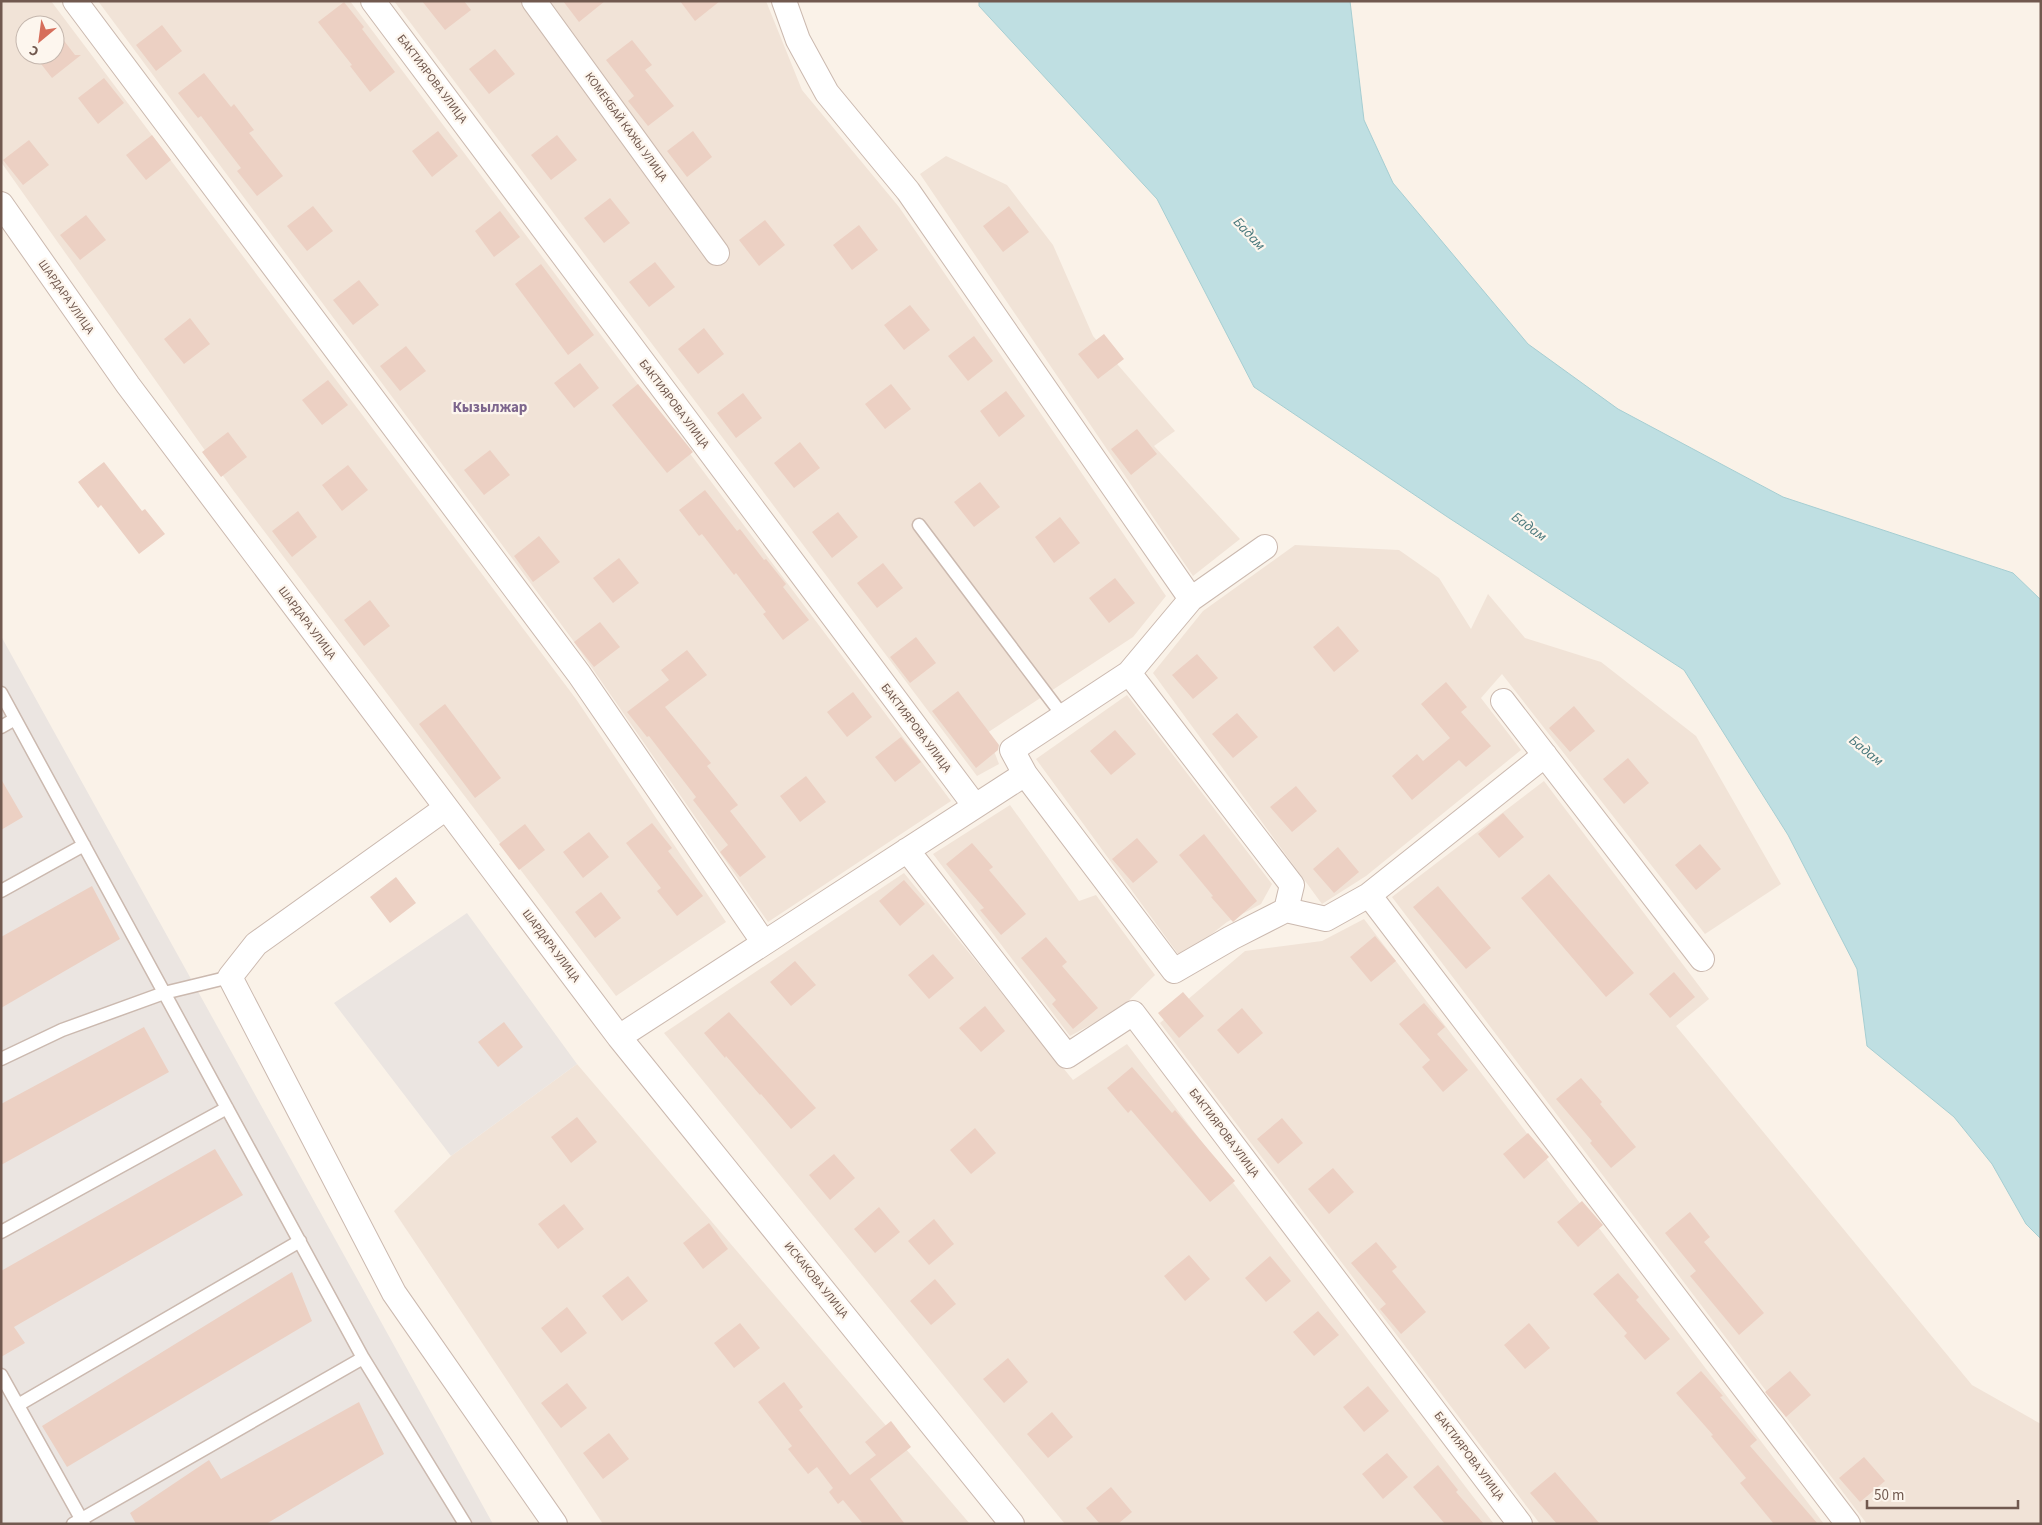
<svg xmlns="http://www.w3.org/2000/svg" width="2042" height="1525" font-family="'Source Sans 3',sans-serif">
	<rect width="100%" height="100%" fill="#faf2e8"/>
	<path fill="#f1e3d7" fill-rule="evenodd" d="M1,1H51L576,699L726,922L616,996L233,490L1,162ZM25,25H55V55H25Z
		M98,1H350L951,801L768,922L572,639Z
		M394,1H766L802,90L899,207L1166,596L1133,637L987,733L999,764L977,776Z
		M946,156L1007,185L1053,245L1093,336L1175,431L1154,446L1240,539L1193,576L920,174Z
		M1295,545L1399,550L1439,578L1471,629L1488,594L1525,638L1601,662L1696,736L1781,884L1705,934L1502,674L1481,698L1521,750L1366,876L1322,904L1153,673L1203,611Z
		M1127,695L1272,884L1261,904L1227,922L1181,958L1036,759Z
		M1544,781L1709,999L1676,1026L1972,1385L2041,1424V1524H1867L1392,897Z
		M1010,805L1079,901L1096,895L1155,975L1120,1009L1070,1036L933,854Z
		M904,873L1073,1080L1127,1044L1494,1524H1065L664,1033Z
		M1364,919L1824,1524H1540L1160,1023L1245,951L1322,941Z
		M577,1064L970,1524H603L394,1211L451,1156Z"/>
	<path fill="#ebe5e1" d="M1,636L493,1524H1Z
		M467,913L577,1064L451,1156L334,1003Z"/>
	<path fill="#bfdfe2" stroke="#a6ced2" d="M979,1H1350L1364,120L1393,183L1528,344L1618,409L1783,497L2013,573L2041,600V1239L2026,1224L1992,1164L1954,1117L1867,1046L1857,969L1788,835L1684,670L1449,518L1254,387L1157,199L979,6Z"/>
	<path fill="#ecd0c3" d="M422,1H464L471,10L445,30Z
		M563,1H605L579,22Z
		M680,1H720L695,21Z
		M344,2L364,27L362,29L395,72L370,92L350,66L352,65L318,22Z
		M162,25L182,51L156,71L136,45Z
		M55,29L75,55H81L52,78L34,55H55Z
		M632,40L652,65L645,70L674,106L648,126L628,101L634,96L606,60Z
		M495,49L515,74L489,94L469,69Z
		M204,73L231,107L234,104L254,130L249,133L283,176L257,196L237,171L241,168L201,116L198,118L178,93Z
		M104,78L124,103L98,124L78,98Z
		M438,131L458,156L432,177L412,151Z
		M693,131L712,157L687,177L667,151Z
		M152,135L171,160L146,180L126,155Z
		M557,135L577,160L551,180L531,155Z
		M29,140L49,165L23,185L3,160Z
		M610,198L630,223L604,243L584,218Z
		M313,206L333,231L307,251L287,226Z
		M1009,206L1029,232L1003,252L983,226Z
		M500,211L520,237L494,257L475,231Z
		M86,215L106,240L80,260L60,235Z
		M765,220L785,245L759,266L739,240Z
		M859,225L878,250L852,270L833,245Z
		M655,262L675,287L649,307L629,282Z
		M541,264L594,335L568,355L515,284Z
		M359,280L379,305L353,325L333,300Z
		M910,305L930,330L904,350L884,325Z
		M190,318L210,344L184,364L164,339Z
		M704,328L724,354L698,374L678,349Z
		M1104,334L1124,359L1098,379L1078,354Z
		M974,336L993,361L968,381L948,356Z
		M406,346L426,371L400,391L380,366Z
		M580,363L599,388L574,408L554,383Z
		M328,380L348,405L322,425L302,400Z
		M638,384L693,452L667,473L612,405Z
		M891,384L911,409L885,429L865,404Z
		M1006,391L1025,416L999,437L980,411Z
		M743,393L762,418L736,438L717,413Z
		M1137,429L1157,454L1131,475L1111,449Z
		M228,432L247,457L221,477L202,452Z
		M800,442L820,468L794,488L774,463Z
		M490,450L510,475L484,495L464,470Z
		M104,462L142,511L145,509L165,534L139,554L101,505L98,508L78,482Z
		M348,465L368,490L342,511L322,485Z
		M980,482L1000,507L974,527L954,502Z
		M705,490L737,531L740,529L764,560L766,559L786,584L783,587L809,620L783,640L763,614L766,612L736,573L734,575L702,534L699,536L679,510Z
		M298,511L317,537L292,557L272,531Z
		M838,512L858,537L832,558L812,532Z
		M1060,517L1080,543L1054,563L1035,537Z
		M539,536L560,562L533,582L514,556Z
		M619,558L639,583L613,603L593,578Z
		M883,563L903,588L877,608L857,583Z
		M1115,578L1135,603L1109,623L1089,598Z
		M370,600L390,626L364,646L344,620Z
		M600,622L620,647L594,667L574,642Z
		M1338,626L1359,651L1334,672L1313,647Z
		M916,637L936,663L910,683L890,657Z
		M687,650L707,675L665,707L711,763L707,766L738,805L730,811L766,857L740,877L720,852L728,845L693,800L696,797L649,736L647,737L627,712L669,680L661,670Z
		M1197,654L1218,678L1193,699L1172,675Z
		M1446,682L1467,707L1461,712L1491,746L1466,767L1459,760L1412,800L1392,776L1417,754L1423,761L1450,738L1421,704Z
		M958,691L999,745L998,750L976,768L932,711Z
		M853,692L872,717L847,737L827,712Z
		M445,704L501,778L475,798L419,724Z
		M1574,706L1595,731L1570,752L1549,728Z
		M1237,713L1258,737L1233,758L1212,734Z
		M1115,730L1136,754L1111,775L1090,751Z
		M901,737L921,762L895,782L875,757Z
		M1628,758L1649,783L1624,804L1603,779Z
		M806,776L826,802L800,822L780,796Z
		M1,779L23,817L1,830Z
		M1296,786L1317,811L1292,832L1270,807Z
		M1503,813L1524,837L1499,858L1478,834Z
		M652,823L672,848L668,851L703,896L677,916L657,891L661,888L626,843Z
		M525,824L545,850L519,870L499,844Z
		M589,832L609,857L583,878L563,852Z
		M1204,834L1257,901L1233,922L1211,897L1213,896L1179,855Z
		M1137,838L1158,862L1133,883L1112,859Z
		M972,843L993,867L989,870L1026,914L1001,935L980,910L984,908L946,864Z
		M1700,844L1721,869L1696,890L1675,865Z
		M1338,847L1359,872L1334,893L1313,869Z
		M1549,874L1634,973L1606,997L1521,898Z
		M396,877L416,903L390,923L370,897Z
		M904,880L925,904L900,926L879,901Z
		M92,886L120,939L1,1008V937Z
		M1438,886L1491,948L1466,969L1413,907Z
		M601,892L621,918L595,938L575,912Z
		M1375,936L1396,961L1371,982L1350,957Z
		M1046,937L1067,962L1062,966L1098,1008L1073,1029L1052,1004L1056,1000L1021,958Z
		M933,954L954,978L929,999L908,975Z
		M795,961L816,985L791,1006L770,982Z
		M1674,972L1695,997L1670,1018L1649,994Z
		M1183,992L1204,1016L1179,1038L1158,1013Z
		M1424,1003L1445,1027L1437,1034L1468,1070L1443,1092L1422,1067L1430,1060L1399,1024Z
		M985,1006L1005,1031L981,1052L959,1028Z
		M1242,1008L1263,1033L1238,1054L1217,1030Z
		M729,1012L816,1108L791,1129L761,1094L760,1095L726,1056L725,1058L704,1033Z
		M504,1022L523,1047L498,1067L478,1042Z
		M144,1027L169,1072L1,1165V1104Z
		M1132,1067L1172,1113L1175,1110L1235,1181L1210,1202L1131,1110L1128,1113L1107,1088Z
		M1581,1078L1602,1102L1600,1104L1636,1147L1611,1168L1590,1143L1592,1141L1556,1099Z
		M577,1117L597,1142L571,1163L551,1137Z
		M1282,1118L1303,1143L1278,1164L1257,1139Z
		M975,1128L996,1153L971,1174L950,1150Z
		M1528,1133L1549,1157L1524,1179L1503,1154Z
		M215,1149L243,1195L14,1327L25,1343L1,1357V1271Z
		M834,1154L855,1178L830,1200L809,1175Z
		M1333,1168L1354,1192L1329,1214L1308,1189Z
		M1582,1201L1603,1225L1578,1247L1557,1222Z
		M564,1204L584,1229L558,1249L538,1224Z
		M879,1207L900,1232L875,1253L854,1229Z
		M1690,1212L1710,1237L1704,1242L1764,1313L1739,1335L1690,1276L1696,1271L1665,1233Z
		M934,1219L954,1244L929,1265L908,1241Z
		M709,1223L728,1249L703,1269L683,1243Z
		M1376,1242L1397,1267L1392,1271L1426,1312L1401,1334L1380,1309L1386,1304L1351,1263Z
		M1189,1255L1210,1279L1185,1301L1164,1276Z
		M1270,1256L1291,1281L1266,1302L1245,1278Z
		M292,1272L312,1321L67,1467L42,1426Z
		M1618,1273L1639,1297L1636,1300L1670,1339L1645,1360L1624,1336L1627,1333L1593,1294Z
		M628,1276L648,1301L622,1321L602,1296Z
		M935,1279L956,1304L931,1325L910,1301Z
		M567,1307L587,1333L561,1353L541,1328Z
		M1318,1311L1339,1335L1314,1356L1293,1332Z
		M740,1323L760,1348L734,1368L714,1343Z
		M1529,1323L1550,1348L1525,1369L1504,1345Z
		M1008,1358L1028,1382L1004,1403L983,1379Z
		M1701,1371L1723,1396L1720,1397L1757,1440L1750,1446L1818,1524H1774L1740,1483L1746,1478L1711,1436L1713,1435L1676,1393Z
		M1790,1371L1811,1395L1786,1417L1765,1392Z
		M784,1382L803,1407L799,1410L850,1475L876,1455L865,1442L891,1421L911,1447L870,1479L905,1524H863L843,1500L838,1504L829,1492L833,1488L817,1467L808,1474L788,1449L792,1446L758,1402Z
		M567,1383L587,1408L561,1428L541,1403Z
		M1368,1386L1389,1411L1364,1432L1343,1407Z
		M359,1402L384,1454L266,1524H136L130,1513L209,1460L221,1479Z
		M1052,1412L1073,1437L1048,1458L1027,1434Z
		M609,1433L629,1459L603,1479L583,1453Z
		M1387,1453L1408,1477L1383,1499L1362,1474Z
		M1864,1457L1885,1481L1860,1502L1839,1478Z
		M1438,1465L1458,1490L1456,1492L1484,1524H1445L1413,1487Z
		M1555,1472L1600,1524H1557L1530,1493Z
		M1111,1487L1132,1512L1118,1524H1100L1086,1508Z"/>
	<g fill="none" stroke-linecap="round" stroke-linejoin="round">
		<defs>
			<path id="service" d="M919,525L1063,716
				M1,693L363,1358L465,1524
				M1,727L15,719
				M1,891L84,845
				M1,1059L62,1030L164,993L230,977
				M1,1232L227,1108
				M1,1375L84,1524
				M18,1405L300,1241
				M73,1524L363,1358"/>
			<path id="minor" d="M75,1L579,674L764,943
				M373,1L975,806
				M534,1L717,253
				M784,1L798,40L827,93L908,191L1191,599
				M1,204L128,385L619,1037L1012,1524
				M1129,673L1292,885L1286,910
				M1503,701L1702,959
				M1025,774L1174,971L1231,938L1286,910L1326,919L1369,895L1545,755
				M446,808L256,944L230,977L394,1293L555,1524
				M907,850L1067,1056L1133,1013L1520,1524
				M1369,895L1848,1524
				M619,1037L1025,774L1012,750L1129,673L1191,599L1265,547"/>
		</defs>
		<use href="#service" stroke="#cbb9af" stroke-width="15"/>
		<use href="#minor" stroke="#cbb9af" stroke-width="26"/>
		<use href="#service" stroke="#fff" stroke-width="12"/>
		<use href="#minor" stroke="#fff" stroke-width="24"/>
	</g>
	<g text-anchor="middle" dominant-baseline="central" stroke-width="4.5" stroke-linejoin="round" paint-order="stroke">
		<g font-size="12" fill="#71594f" stroke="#fdf6ee">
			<text transform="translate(432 79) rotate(53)">БАКТИЯРОВА УЛИЦА</text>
			<text transform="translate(626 127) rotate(54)">КОМЕКБАЙ КАЖЫ УЛИЦА</text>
			<text transform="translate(66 297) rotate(55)">ШАРДАРА УЛИЦА</text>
			<text transform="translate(674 404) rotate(53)">БАКТИЯРОВА УЛИЦА</text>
			<text transform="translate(307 623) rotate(53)">ШАРДАРА УЛИЦА</text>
			<text transform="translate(916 728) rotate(53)">БАКТИЯРОВА УЛИЦА</text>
			<text transform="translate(551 946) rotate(53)">ШАРДАРА УЛИЦА</text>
			<text transform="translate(1224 1133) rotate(53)">БАКТИЯРОВА УЛИЦА</text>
			<text transform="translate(816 1280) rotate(51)">ИСКАКОВА УЛИЦА</text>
			<text transform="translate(1469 1456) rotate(53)">БАКТИЯРОВА УЛИЦА</text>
		</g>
		<g font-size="14" font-style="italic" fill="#47777b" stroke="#fdf6ee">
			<text transform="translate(1249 234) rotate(47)">Бадам</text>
			<text transform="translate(1529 527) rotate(36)">Бадам</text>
			<text transform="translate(1866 751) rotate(39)">Бадам</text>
		</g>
		<g font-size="15" font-weight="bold" fill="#7d668d" stroke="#fdf6ee">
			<text x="490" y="407">Кызылжар</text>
		</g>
	</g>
	<rect width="2042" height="1525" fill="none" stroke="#71594f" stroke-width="5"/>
	<g transform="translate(40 40) rotate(209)"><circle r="24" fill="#fdf6ee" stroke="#c5b7ae"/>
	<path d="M0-4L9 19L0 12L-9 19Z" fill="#d66e5b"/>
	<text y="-8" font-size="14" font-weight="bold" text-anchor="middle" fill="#71594f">С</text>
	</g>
	<path d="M1867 1500v8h151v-8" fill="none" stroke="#71594f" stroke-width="2.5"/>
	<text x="1874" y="1500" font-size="15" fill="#71594f" stroke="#fdf6ee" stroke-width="4" paint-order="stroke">50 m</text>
</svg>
